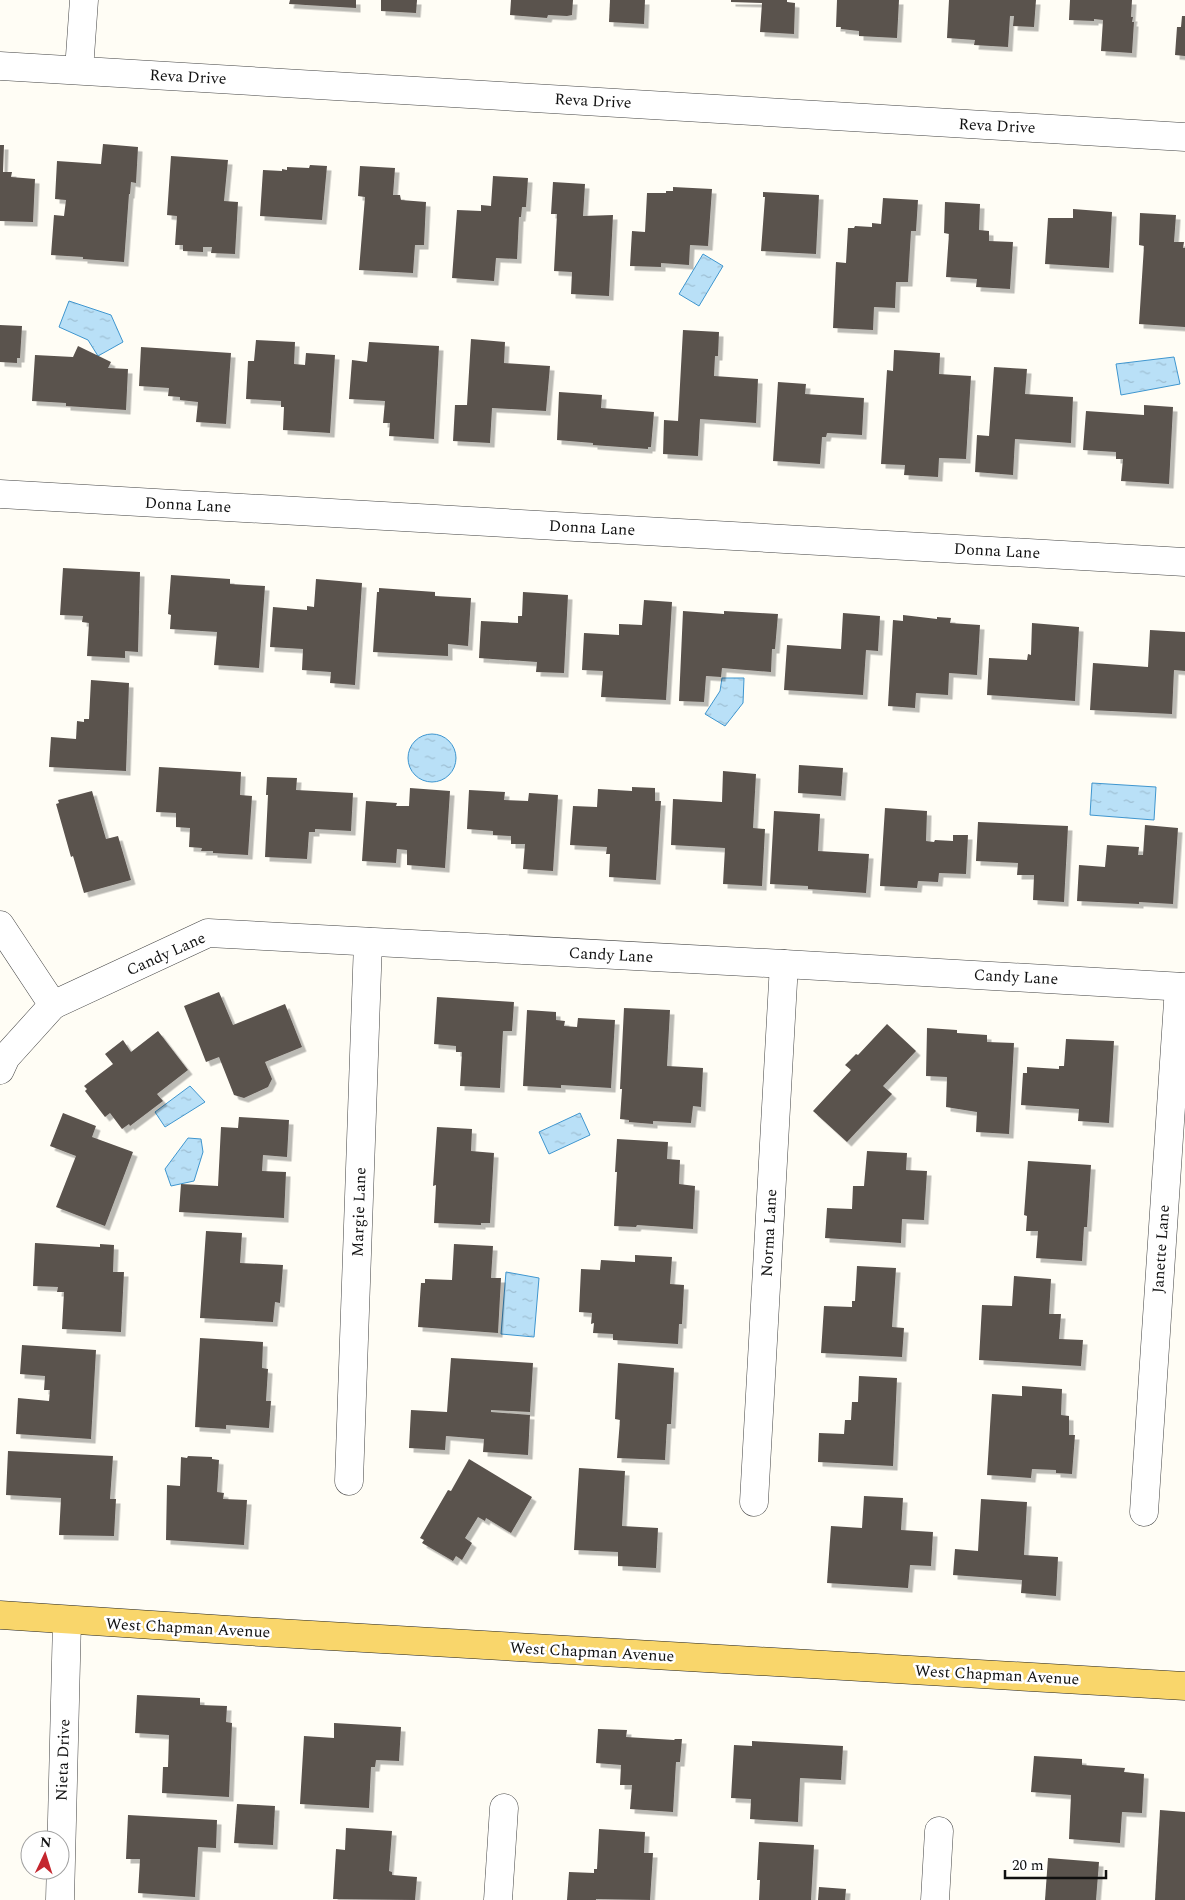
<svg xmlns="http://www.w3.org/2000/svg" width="1185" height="1900" viewBox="0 0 1185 1900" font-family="Spectral,serif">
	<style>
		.water { fill: url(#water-ripples); stroke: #3f96cf }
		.building { fill: #5a524d; filter: url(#shadow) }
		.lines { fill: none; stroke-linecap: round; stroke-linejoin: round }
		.minor-casing { stroke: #444; stroke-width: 29 }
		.primary-casing { stroke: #222; stroke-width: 29 }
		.minor { stroke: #fff; stroke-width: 28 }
		.primary { stroke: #f9d66b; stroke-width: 28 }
		.labels { text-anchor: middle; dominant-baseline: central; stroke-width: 5; stroke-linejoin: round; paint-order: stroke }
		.street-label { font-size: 16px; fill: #111; stroke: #fff }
	</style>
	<defs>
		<pattern id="water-ripples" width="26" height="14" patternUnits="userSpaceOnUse" patternTransform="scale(1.25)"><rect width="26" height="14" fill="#b9e0f7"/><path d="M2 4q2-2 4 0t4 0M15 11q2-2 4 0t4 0" fill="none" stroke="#9ebfd3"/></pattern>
		<filter id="shadow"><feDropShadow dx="4.5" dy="4.5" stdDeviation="0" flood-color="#0004"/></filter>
	</defs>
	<rect width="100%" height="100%" fill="#fffdf5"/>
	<g class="water">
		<path d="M703,254L723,266L699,306L679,294Z"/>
		<path d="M69,301L111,315L123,342L98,356L88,340L59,327Z"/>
		<path d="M1174,357L1180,384L1121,395L1116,364Z"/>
		<path d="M722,678H744L743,703L725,726L705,714L720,691Z"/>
		<circle cx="432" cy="758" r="24"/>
		<path d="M1092,783L1156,787L1154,820L1090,815Z"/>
		<path d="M190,1086L205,1102L165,1127L155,1112Z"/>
		<path d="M580,1113L590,1135L549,1154L539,1132Z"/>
		<path d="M188,1138L201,1139L203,1152L194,1181L171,1186L165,1169Z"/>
		<path d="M506,1272L539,1278L534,1337L501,1334Z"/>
	</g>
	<g class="building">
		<path d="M290,0H356V8L289,4Z"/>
		<path d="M381,0H417L416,13L381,11Z"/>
		<path d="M511,0H573L572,15L567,16L548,15L547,18L510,15Z"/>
		<path d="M610,0H645L644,24L609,22Z"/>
		<path d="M731,0H787V2L795,3L794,34L760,32L762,3L731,2Z"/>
		<path d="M837,0H899L897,38L859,36V31L841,29V27H836Z"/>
		<path d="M949,0H1036L1034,27L1013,26L1014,16H1010L1008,47L974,45L975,40L947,38Z"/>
		<path d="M1070,0H1132L1131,17H1133L1132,22H1134L1132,53L1101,51L1103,20L1094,19V21L1069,20Z"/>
		<path d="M1182,16H1185V56L1175,55L1177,27H1181Z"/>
		<path d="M103,144L138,147L136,183L131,182L130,194H129L124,262L83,259V257L51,255L54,215L64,216L66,200L55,199L57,161L101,164Z"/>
		<path d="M0,145H4L3,172H12L11,177L35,179L33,222L0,221Z"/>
		<path d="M171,156L228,160L224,201L238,202L235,254L211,253L212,247H203V252L183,251V245H175L177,216L167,215Z"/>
		<path d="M310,165L327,166L322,220L260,216L263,170L282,171V169L287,170V167L309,168Z"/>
		<path d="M360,166L395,168L393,195H400L401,200L426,202L424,245H415L413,273L359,270L365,197L358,196Z"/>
		<path d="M493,176L528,178L526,207H522L521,217H519L517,259L496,258L494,281L452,278L457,210L481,211V205L491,206Z"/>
		<path d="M553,182L585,184L583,216L613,215L609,296L571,294L572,272L554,271L557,214H551Z"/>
		<path d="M673,187L712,189L708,246L690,245L689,265L661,263V267L630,266L632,231L645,232L647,193H666V191H673Z"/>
		<path d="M763,192L819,195L816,254L761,251L765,197H763Z"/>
		<path d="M883,198L918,200L916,231H911L908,282H896L895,308L874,307L873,330L833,328L836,262L846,263L848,228H854L855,226L872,227V223L881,224Z"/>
		<path d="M945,202L980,204L979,230L989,231V241L1013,242L1010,289L976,287L977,279L946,277L949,234L944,233Z"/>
		<path d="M1073,209L1112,212L1109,268L1045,264L1048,218H1073Z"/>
		<path d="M1140,213L1176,215L1174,242H1184L1183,248H1185V327L1139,324L1144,246L1139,245Z"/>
		<path d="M0,325L22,326L20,358H17V363L0,362Z"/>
		<path d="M683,330L719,332L718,356H715L714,376L758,379L756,423L700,419L698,456L663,454L664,420L678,421Z"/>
		<path d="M471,339L505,342L504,363L550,366L546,411L492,408L490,443L453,441L455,405H467Z"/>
		<path d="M256,340L295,342L294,364L305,365L306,353L335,355L330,433L283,430L284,407H281V401L246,399L248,361H254Z"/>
		<path d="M369,342L439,346L434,439L389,436L390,423H383L385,401L349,399L352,360L367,362Z"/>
		<path d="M78,346L111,362L108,368L128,369L126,410L66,406V403L32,401L35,355L73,357Z"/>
		<path d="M141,347L231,353L226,424L196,422L198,402L180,400V397L168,396L169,388L139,386Z"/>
		<path d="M894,350L940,353L939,374L971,376L966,459L939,458L938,477L904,475L905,465L881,464L887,370L893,371Z"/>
		<path d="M994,367L1027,369L1025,394L1073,397L1071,443L1015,439L1013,475L975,472L977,435L989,436Z"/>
		<path d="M778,382L806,384L805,394L864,398L862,435L827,433L826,437H822L820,464L773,461Z"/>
		<path d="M559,392L602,395L601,408L654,412L651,447H648V449L593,445V443L557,440Z"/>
		<path d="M1144,405L1173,407L1169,484L1121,481L1123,459H1116V452L1083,450L1086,411L1144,415Z"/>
		<path d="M63,568L140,572L138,652L125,651V658L87,656L89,623L82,622L83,616L60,615Z"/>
		<path d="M171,575L230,579V584L265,586L259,668L214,665L217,632L170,629L171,615L168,614Z"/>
		<path d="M316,579L362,583L355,685L330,683L331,672L302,670L303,649L270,647L273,607L307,610V606L314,607Z"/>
		<path d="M379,588L435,592V596L471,598L468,646L448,644V656L373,652L377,592H379Z"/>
		<path d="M523,592L568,595L564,673L536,672L537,662L479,658L481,621L518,623V616H522Z"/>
		<path d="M644,600L672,602L666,700L601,697L603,671L582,670L584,633L619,635V624L642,625Z"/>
		<path d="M683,611L724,614V611L778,614L775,649H772L771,672L722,668L721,677L706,676L704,702L679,701Z"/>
		<path d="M843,613L880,616L878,651L866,650L863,695L784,690L787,645L841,649Z"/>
		<path d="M903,615L937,619V617L951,618L950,623L980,625L977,675L949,673L948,695L916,693L915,708L888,706L893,620L903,621Z"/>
		<path d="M1032,623L1079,627L1075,701L987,695L989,658L1027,660L1028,654L1031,655Z"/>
		<path d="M1150,630L1185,632V671L1174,670L1172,714L1090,710L1093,663L1148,667Z"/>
		<path d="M91,680L129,683L126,771L49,767L51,737L76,739L77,721L84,722V719H89Z"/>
		<path d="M799,765L843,768L841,796L798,793Z"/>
		<path d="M159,767L241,772L240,795L252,796L248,855L213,853V851H201L202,848L189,847L190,828L176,827V813L156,812Z"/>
		<path d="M723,771L756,774L753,828L765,829L762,886L723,884L725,848L671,845L673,799L722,802Z"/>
		<path d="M267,777L297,778L296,790L353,793L351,831L315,829V832H309L307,859L265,857L268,795H266Z"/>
		<path d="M632,787L655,788V801H661L656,880L609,877L610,854H606L607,847L570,845L573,806L597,807L598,789L632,791Z"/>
		<path d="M410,788L450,791L445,868L407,865V850L397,849L396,863L362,861L366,801L397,803L396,806H409Z"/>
		<path d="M469,790L505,792L504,800L528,801L529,793L558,795L553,871L523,869L525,844H511V836L493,835V831L467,829Z"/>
		<path d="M92,791L106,839L118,836L131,880L84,893L73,856L71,857L56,804L59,803L58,800Z"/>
		<path d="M885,808L927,811L926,841L934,842L935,840L953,841V835H968L966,874L939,873L938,882L918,881L917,888L880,886Z"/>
		<path d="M774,811L820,814L818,851L869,854L866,893L808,889V886L770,884Z"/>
		<path d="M978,822L1068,826L1064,902L1033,900L1034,875H1017L1018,863L976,861Z"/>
		<path d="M1145,825L1178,828L1173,904L1139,902V904L1077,901L1079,865L1105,867L1107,845L1139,847L1138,855H1143Z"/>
		<path d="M219,992L233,1025L285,1004L302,1047L265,1062L272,1079L268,1087L244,1098L234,1095L219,1057L206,1062L184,1006Z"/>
		<path d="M437,997L514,1002L512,1031H503L500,1088L460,1086L462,1052H456V1046L434,1044Z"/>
		<path d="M624,1008L670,1010L667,1066L703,1068L701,1107L693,1106L691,1123L653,1121V1124L629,1122V1120L620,1119L622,1089H620Z"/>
		<path d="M527,1010L556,1012V1020L565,1021L564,1026L577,1027L578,1018L615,1020L611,1088L561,1085V1088L523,1086Z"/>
		<path d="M887,1024L916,1051L883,1086L892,1094L847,1142L813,1111L851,1070L845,1065L856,1054L858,1055Z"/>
		<path d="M927,1028L957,1030V1033L987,1035V1042L1014,1043L1009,1134L976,1132L977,1112L946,1107L947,1077L926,1076Z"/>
		<path d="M158,1031L188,1070L157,1094L163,1101L130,1126L129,1124L122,1129L110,1113L105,1117L85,1091L87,1089L84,1086L113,1064L105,1054L123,1040L131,1052Z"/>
		<path d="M1066,1039L1114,1041L1109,1123L1078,1121L1079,1109L1021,1105L1023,1073H1027V1067L1059,1069V1066H1064Z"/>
		<path d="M63,1113L96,1126L92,1137L133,1152L105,1226L56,1207L76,1156L50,1146Z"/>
		<path d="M239,1117L289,1120L287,1157L263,1155L262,1171L286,1172L284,1218L179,1212L181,1184L218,1186L221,1127L238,1128Z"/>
		<path d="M437,1127L472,1129L471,1151L494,1153L490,1223H481V1225L434,1223L436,1185L433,1186Z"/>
		<path d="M617,1139L668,1142L667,1159L680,1160L679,1184L695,1186L693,1229L637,1225L636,1227L614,1226L617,1172H615Z"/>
		<path d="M867,1151L907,1153L906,1170L927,1171L924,1220L902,1219L901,1243L825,1238L827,1208L852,1209L853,1186H864Z"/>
		<path d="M1028,1161L1091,1165L1087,1227H1084L1082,1261L1036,1258L1038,1231H1026L1027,1216L1024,1215Z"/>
		<path d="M206,1231L242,1233L240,1263L283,1265L280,1303L275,1302L273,1322L200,1318Z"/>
		<path d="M35,1243L100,1247V1244L114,1245L113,1272H124L121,1332L62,1329L64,1292H57L58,1287L33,1286Z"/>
		<path d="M454,1244L493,1246L491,1278H501L498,1333L418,1327L421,1283H425V1279L452,1280Z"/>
		<path d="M635,1255L672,1257L670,1284L684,1285L682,1324H679L678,1344L613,1340V1334L593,1333L594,1323L591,1324L592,1313L579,1312L581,1269L600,1270L601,1260L635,1262Z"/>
		<path d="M857,1266L896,1268L892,1327L904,1328L902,1357L821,1353L824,1306L852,1307V1301H855Z"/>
		<path d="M1014,1276L1051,1279L1049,1314H1061L1059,1339L1083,1340L1081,1366L979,1360L982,1305L1012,1306Z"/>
		<path d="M200,1338L263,1342L262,1368L268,1369L266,1401H271L269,1428L226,1425V1429L195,1427Z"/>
		<path d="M22,1345L96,1350L91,1439L16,1434L18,1398L49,1401L50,1390H44L45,1376L20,1374Z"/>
		<path d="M451,1358L533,1363L530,1412L491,1410V1412L530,1415L528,1455L483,1452L484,1439L446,1436L445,1450L409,1448L411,1410L447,1412Z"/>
		<path d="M618,1363L674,1368L671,1424H667L665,1460L617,1458L620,1420L615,1419Z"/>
		<path d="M859,1376L897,1378L893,1466L818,1462L819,1433L844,1434L845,1420H851L852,1402H858Z"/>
		<path d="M1022,1386L1062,1389L1061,1415L1069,1416V1435H1075L1072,1474L1056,1473V1470L1032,1469L1031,1478L987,1475L992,1394L1022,1396Z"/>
		<path d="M8,1451L113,1456L110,1499H116L114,1536L59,1535L61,1498L6,1495Z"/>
		<path d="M188,1456L212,1457V1459L219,1460L217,1492L224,1493L223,1499L247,1500L244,1545L166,1540L167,1485L180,1486L181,1457L187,1458Z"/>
		<path d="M469,1459L532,1497L511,1533L486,1518L485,1521L478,1517L465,1538L472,1543L462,1560L456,1556L453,1561L422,1543L424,1540L420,1538L448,1490L451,1491Z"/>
		<path d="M579,1468L625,1471L622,1526L658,1528L656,1568L618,1566V1552L574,1550Z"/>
		<path d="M864,1496L903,1498L901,1530L933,1532L931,1566L910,1565L908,1588L827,1583L831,1526L862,1528Z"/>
		<path d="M981,1499L1027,1502L1024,1555L1058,1557L1056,1596L1021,1593L1022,1580L953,1575L955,1549L978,1551Z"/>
		<path d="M137,1695L200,1698V1705L227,1706L226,1722L232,1723L229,1797L162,1793L163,1767H168L169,1735L135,1733Z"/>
		<path d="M334,1723L401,1727L399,1761L376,1760L375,1767H371L369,1808L300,1804L304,1736L334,1738Z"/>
		<path d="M598,1729L627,1730L626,1737L674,1740L675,1739H682L680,1762H676L673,1812L630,1809L632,1785H620L621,1765L596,1763Z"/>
		<path d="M752,1741L843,1746L841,1780L800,1778L798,1822L750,1819L751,1799L731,1798L734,1745L752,1746Z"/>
		<path d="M1034,1756L1082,1759V1765L1125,1768L1124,1772L1144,1774L1142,1813L1122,1812L1120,1843L1069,1839L1071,1795L1031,1792Z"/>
		<path d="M237,1804L275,1806L273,1845L234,1843Z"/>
		<path d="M1160,1810L1185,1812V1900H1155Z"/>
		<path d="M128,1815L217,1820L216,1848L198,1847L195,1897L138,1893L140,1859H126Z"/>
		<path d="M346,1828L392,1831L389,1871L392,1872V1875L417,1877L415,1900L333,1899L336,1849L345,1850Z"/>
		<path d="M599,1829L645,1832L644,1853H653L650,1900L596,1899V1900H567L569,1872L594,1873V1869H597Z"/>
		<path d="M759,1842L814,1845L811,1900H759L760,1880H757Z"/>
		<path d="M1048,1858L1099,1862L1096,1900H1045Z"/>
		<path d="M819,1887L846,1889L845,1900H818Z"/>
	</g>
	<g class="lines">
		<g class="minor-casing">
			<g id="minor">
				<path d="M0,66L1185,137"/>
				<path d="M79,70L84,0"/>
				<path d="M0,494L1185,562"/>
				<path d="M0,925L53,1005L6,1057L0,1070"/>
				<path d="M53,1005L208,933L784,964L1185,987"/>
				<path d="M349,1481L368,942"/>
				<path d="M754,1502L784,964"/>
				<path d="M1144,1512L1179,987"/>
				<path d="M60,1900L67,1621"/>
				<path d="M498,1900L504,1808"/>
				<path d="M935,1900L939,1831"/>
			</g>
		</g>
		<g class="primary-casing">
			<path id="primary" d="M0,1615L260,1632L1185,1686"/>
		</g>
		<use href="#minor" class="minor"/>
		<use href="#primary" class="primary"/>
	</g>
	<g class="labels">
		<g class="street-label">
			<text transform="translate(188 77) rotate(3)">Reva Drive</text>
			<text transform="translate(593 101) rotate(3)">Reva Drive</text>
			<text transform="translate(997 126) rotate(3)">Reva Drive</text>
			<text transform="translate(188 505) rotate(3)">Donna Lane</text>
			<text transform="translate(592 528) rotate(3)">Donna Lane</text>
			<text transform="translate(997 551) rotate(3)">Donna Lane</text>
			<text transform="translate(166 954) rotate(-24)">Candy Lane</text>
			<text transform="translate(611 955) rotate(3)">Candy Lane</text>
			<text transform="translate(1016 977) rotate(3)">Candy Lane</text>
			<text transform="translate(359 1212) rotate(-88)">Margie Lane</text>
			<text transform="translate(769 1233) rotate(-87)">Norma Lane</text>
			<text transform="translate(1161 1249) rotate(-86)">Janette Lane</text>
			<text transform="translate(188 1628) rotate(3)">West Chapman Avenue</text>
			<text transform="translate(592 1652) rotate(3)">West Chapman Avenue</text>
			<text transform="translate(997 1675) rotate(3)">West Chapman Avenue</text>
			<text transform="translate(63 1760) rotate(-88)">Nieta Drive</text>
		</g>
	</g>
	<g transform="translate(45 1855) rotate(4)"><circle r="24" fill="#ffffff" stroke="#a0a0a0"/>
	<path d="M0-4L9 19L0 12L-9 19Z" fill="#c4262e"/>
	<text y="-8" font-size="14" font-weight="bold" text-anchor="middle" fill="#111111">N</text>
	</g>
	<path d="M1005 1870v8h101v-8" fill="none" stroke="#111111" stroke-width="2.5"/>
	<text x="1012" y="1870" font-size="15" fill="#111111" stroke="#ffffff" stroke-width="4" paint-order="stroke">20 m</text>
</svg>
